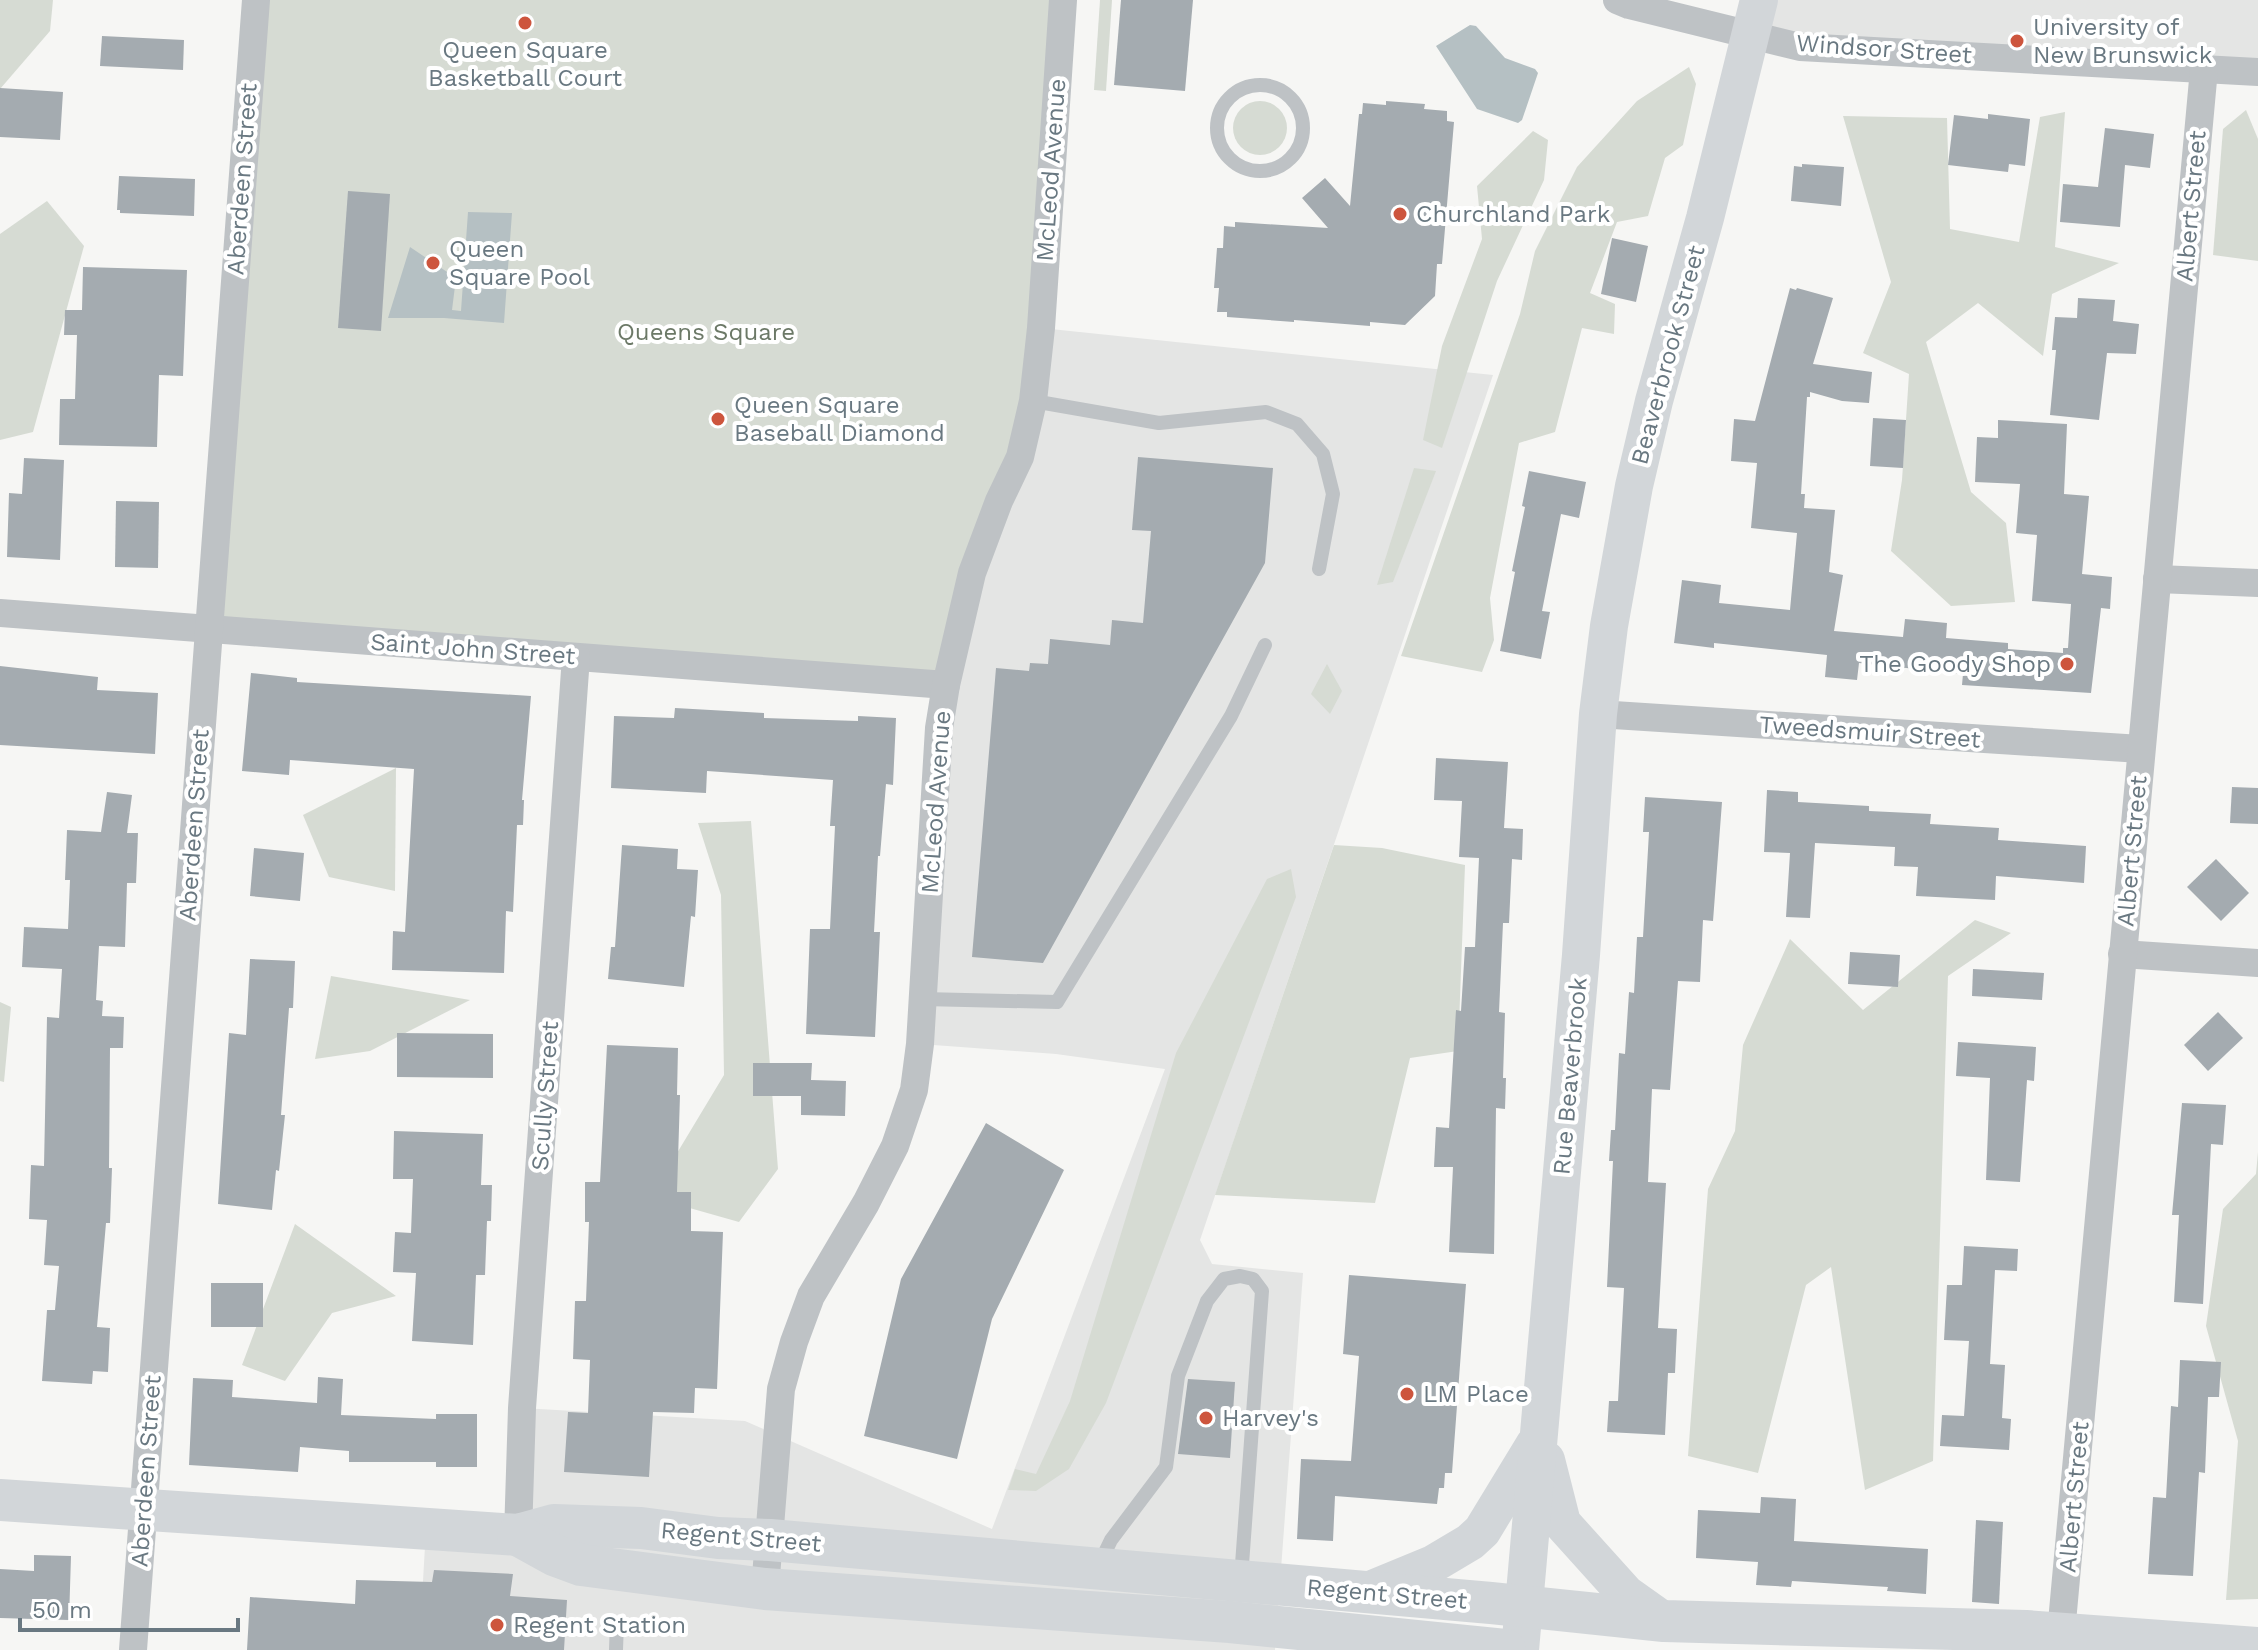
<svg xmlns="http://www.w3.org/2000/svg" width="2258" height="1650" viewBox="0 0 2258 1650" font-family="'Work Sans',sans-serif">
	<style>
		.built { fill: #e4e5e4 }
		.green { fill: #d6dbd3 }
		.water { fill: #b5c0c3 }
		.building { fill: #a4abb0 }
		.lines { fill: none; stroke-linecap: round; stroke-linejoin: round }
		.lane { stroke: #bec2c5; stroke-width: 14 }
		.street { stroke: #bec2c5; stroke-width: 28 }
		.secondary { stroke: #d2d6d9; stroke-width: 38 }
		.primary { stroke: #d2d6d9; stroke-width: 42 }
		.poi-dot { fill: #cd553d; stroke: #fff; stroke-width: 3 }
		.labels { text-anchor: middle; dominant-baseline: central; stroke-width: 8; stroke-linejoin: round; paint-order: stroke }
		.poi-label { font-size: 24px; fill: #697881; stroke: #fff; text-anchor: start }
		.street-label { font-size: 24px; fill: #697881; stroke: #fff }
		.park-label { font-size: 24px; fill: #6c7967; stroke: #fff }
	</style>
	<rect width="100%" height="100%" fill="#f6f6f4"/>
	<g class="built">
		<path d="M1759,0H2258V72L1751,35Z"/>
		<path d="M1041,328L1493,375L1200,1240L1212,1264L1303,1273L1275,1650H419L426,1529L518,1535L522,1408L745,1421L992,1529L1165,1069L1056,1054L920,1044L939,728Z"/>
	</g>
	<g class="green">
		<path d="M0,0H53L50,31L0,89Z"/>
		<path d="M256,0H1063L1041,328L946,685L209,629Z"/>
		<path d="M1100,0H1112L1106,91L1094,90Z"/>
		<path d="M1689,67L1696,84L1683,145L1665,158L1648,216L1617,222L1590,293L1615,304L1614,334L1582,328L1555,432L1519,443L1490,598L1494,640L1482,672L1401,656L1520,314L1535,251L1577,167L1637,101Z"/>
		<circle cx="1260" cy="128" r="27"/>
		<path d="M2246,110L2258,139V261L2213,255L2223,129Z"/>
		<path d="M2065,112L2055,247L2119,263L2052,294L2043,356L1978,303L1926,342L1971,492L2006,523L2015,602L1951,606L1891,551L1902,480L1909,374L1863,353L1891,282L1843,116L1947,118L1950,229L2019,242L2040,117Z"/>
		<path d="M1533,131L1548,140L1544,180L1497,281L1442,448L1423,440L1442,346L1482,239L1477,186Z"/>
		<path d="M47,201L84,246L33,432L0,440V234Z"/>
		<path d="M1414,468L1436,471L1393,582L1377,585Z"/>
		<path d="M1327,664L1342,691L1330,714L1311,694Z"/>
		<path d="M396,768L395,891L329,877L303,815Z"/>
		<path d="M751,821L778,1169L739,1222L679,1205L665,1173L724,1075L721,895L698,823Z"/>
		<path d="M1334,845L1382,848L1465,865L1458,1051L1410,1058L1375,1203L1215,1195Z"/>
		<path d="M1291,869L1296,897L1106,1403L1069,1469L1036,1491L1008,1490L1015,1469L1036,1474L1070,1401L1176,1053L1267,879Z"/>
		<path d="M1975,920L2011,933L1948,976L1933,1461L1865,1490L1831,1267L1806,1285L1758,1473L1688,1456L1708,1189L1735,1131L1743,1045L1790,939L1863,1010Z"/>
		<path d="M331,976L470,1000L370,1051L315,1059Z"/>
		<path d="M0,1002L11,1007L4,1082L0,1081Z"/>
		<path d="M2258,1152V1599L2226,1600L2238,1441L2206,1326L2223,1209L2256,1174Z"/>
		<path d="M295,1224L396,1296L332,1313L285,1381L242,1365Z"/>
	</g>
	<g class="water">
		<path d="M1470,25L1476,26L1505,58L1535,69L1538,73L1522,120L1518,123L1477,109L1436,46Z"/>
		<path d="M468,212L512,213L504,323L444,318H388L410,247L456,278L452,310L461,311Z"/>
	</g>
	<g class="building">
		<path d="M1121,0H1193L1185,91L1114,85Z"/>
		<path d="M102,36L184,40L183,70L100,66Z"/>
		<path d="M0,88L63,92L60,140L0,137Z"/>
		<path d="M1386,101L1425,104L1424,109L1447,111V121L1454,122L1442,264H1437L1435,296L1405,325L1370,322V326L1294,320V322L1227,317V312H1217L1219,288H1214L1217,248H1223L1224,226L1235,227V222L1328,228L1302,198L1325,178L1350,206L1359,114H1362L1363,103L1386,105Z"/>
		<path d="M1988,114L2030,119L2025,166L2009,164L2008,172L1948,165L1954,115L1988,119Z"/>
		<path d="M2105,128L2154,134L2150,168L2125,165L2120,227L2060,222L2063,184L2098,187Z"/>
		<path d="M1802,164L1844,167L1841,206L1791,201L1794,166L1802,167Z"/>
		<path d="M119,176L195,179L194,216L120,213V210H117Z"/>
		<path d="M348,191L390,194L381,331L338,328Z"/>
		<path d="M1612,238L1648,246L1636,302L1601,294Z"/>
		<path d="M83,267L187,270L183,376L159,375L157,447L59,445L60,399H75L77,335H64L65,310H82Z"/>
		<path d="M1790,288L1796,290L1797,288L1833,298L1813,364L1872,372L1869,403L1842,401L1810,392V397H1807L1801,494H1805L1804,508L1835,510L1829,572L1843,575L1834,631L1903,637L1905,619L1947,623L1946,638L2008,643V649L2063,653V648H2068L2071,604L2032,601L2037,535L2016,533L2020,484L1975,482L1977,437L1998,438V420L2067,424L2064,494L2089,496L2082,574L2112,577L2110,609L2101,608L2091,693L1962,685L1963,674L1859,663L1857,680L1825,677L1827,655L1714,643V648L1674,643L1682,580L1721,585L1719,603L1790,610L1797,533L1751,528L1757,463L1731,461L1734,419L1755,421Z"/>
		<path d="M2078,298L2115,300L2113,321L2139,324L2136,354L2107,353L2099,420L2050,415L2056,350H2052L2055,317L2077,318Z"/>
		<path d="M1873,418L1906,420L1903,468L1870,466Z"/>
		<path d="M1138,457L1273,468L1265,563L1043,963L972,957L996,668L1029,671L1030,663L1048,664L1050,639L1110,645L1112,620L1143,623L1151,531L1132,530Z"/>
		<path d="M24,458L64,460L60,560L7,557L9,493L22,494Z"/>
		<path d="M1529,471L1586,482L1579,518L1561,514L1542,611L1550,612L1541,659L1500,651L1515,572L1512,571L1525,507L1522,506Z"/>
		<path d="M116,501L159,502L158,568L115,567Z"/>
		<path d="M0,666L98,677L97,690L158,693L155,754L0,745Z"/>
		<path d="M251,673L297,678V682L531,696L522,800H524L523,825H517L513,912L506,911L504,973L392,970L393,931L405,932L414,769L290,760L289,775L242,771Z"/>
		<path d="M675,708L764,713V718L858,721V716L896,718L893,785L886,784L880,856H878L874,932H880L875,1037L806,1034L810,929H830L835,826H830L833,780L707,771L706,793L611,788L614,716L674,718Z"/>
		<path d="M1436,758L1508,762L1504,828L1523,829L1522,860L1512,859L1509,923H1503L1499,1012L1505,1013L1503,1078H1506L1505,1109L1496,1108L1494,1254L1449,1252L1453,1167H1434L1436,1127L1449,1128L1456,1010L1461,1011L1465,947H1475L1479,858L1459,857L1462,801L1434,800Z"/>
		<path d="M2232,787L2258,788V824L2230,823Z"/>
		<path d="M1767,790L1798,792V802L1869,806V811L1931,814L1930,824L1999,828L1998,840L2086,846L2084,883L1996,876L1995,900L1916,896L1918,867L1894,866L1895,847L1815,843L1810,918L1786,917L1790,853L1764,852Z"/>
		<path d="M107,792L132,795L127,833H138L136,883H127L125,947L99,946L96,1000L103,1001L102,1016L124,1017L123,1048H110L109,1168H112L110,1223H106L97,1327L110,1328L108,1372L93,1371L92,1384L42,1381L47,1310H55L59,1266L44,1265L47,1220L29,1219L31,1165L44,1166L47,1017L59,1018L62,969L22,967L24,927L68,929L70,880H65L67,830L101,832Z"/>
		<path d="M1645,797L1722,802L1713,921L1703,920L1700,982L1678,981L1670,1090L1652,1089L1648,1182L1666,1183L1658,1328L1677,1329L1675,1373H1668L1665,1435L1607,1432L1609,1401H1618L1624,1288L1607,1287L1613,1161H1609L1611,1130H1615L1619,1053L1625,1054L1629,992L1634,993L1637,937H1643L1649,832H1643Z"/>
		<path d="M622,845L678,849L677,869L698,870L695,917L691,916L684,987L608,979L611,947H615Z"/>
		<path d="M254,848L304,853L300,901L250,896Z"/>
		<path d="M2216,859L2249,893L2221,921L2187,887Z"/>
		<path d="M1850,952L1900,955L1898,987L1848,984Z"/>
		<path d="M250,959L295,961L293,1008H289L281,1115H285L279,1171L276,1170L272,1210L218,1204L229,1033L246,1035Z"/>
		<path d="M1973,969L2044,973L2042,1000L1972,996Z"/>
		<path d="M2218,1012L2243,1038L2208,1071L2184,1045Z"/>
		<path d="M397,1033L493,1034V1078L397,1077Z"/>
		<path d="M1958,1042L2036,1047L2034,1081L2027,1080L2020,1182L1986,1180L1990,1078L1956,1076Z"/>
		<path d="M607,1045L678,1048L677,1095H680L677,1192H691V1231L723,1232L717,1389L695,1388L694,1413L653,1412L649,1477L564,1472L568,1412L588,1413L590,1360L573,1359L575,1301H586L589,1222H585V1182H600Z"/>
		<path d="M753,1063H812L811,1080L846,1081L845,1116L801,1115V1096H753Z"/>
		<path d="M2182,1103L2226,1105L2223,1145L2211,1144L2203,1304L2174,1302L2179,1215H2172Z"/>
		<path d="M986,1123L1064,1170L992,1319L957,1459L864,1436L901,1279Z"/>
		<path d="M394,1131L483,1134L481,1185H492L491,1221H487L485,1275H476L473,1345L412,1341L416,1273L393,1272L395,1232L411,1233L413,1179H393Z"/>
		<path d="M1964,1246L2018,1249L2017,1271L1995,1270L1990,1364L2005,1365L2002,1418L2011,1419L2009,1450L1940,1446L1942,1415L1964,1416L1969,1341L1944,1340L1947,1285H1962Z"/>
		<path d="M1349,1275L1466,1284L1452,1473H1445L1444,1488H1439L1437,1504L1335,1496L1333,1541L1297,1539L1301,1459L1351,1461L1359,1356L1343,1354Z"/>
		<rect x="211" y="1283" width="52" height="44"/>
		<path d="M2180,1360L2221,1362L2219,1397H2208L2205,1473L2199,1472L2193,1576L2148,1574L2153,1497L2166,1498L2171,1406L2178,1407Z"/>
		<path d="M318,1377L343,1379L341,1415L436,1419V1414H477V1467H436V1462H349V1451L300,1447L298,1472L189,1465L193,1378L233,1380L232,1397L317,1403Z"/>
		<path d="M1188,1379L1235,1382L1230,1458L1178,1454Z"/>
		<path d="M1761,1497L1796,1499L1794,1541L1928,1549L1926,1594L1887,1591L1888,1587L1792,1581L1791,1587L1756,1585L1758,1562L1696,1558L1698,1510L1760,1513Z"/>
		<path d="M1976,1520L2003,1522L1999,1604L1972,1602Z"/>
		<path d="M34,1555L71,1556L69,1620L0,1618V1569L34,1571Z"/>
		<path d="M434,1570L513,1574L510,1596L567,1600L564,1650H247L250,1597L355,1604L356,1580L432,1582Z"/>
	</g>
	<g class="lines">
		<g class="lane">
			<circle cx="1260" cy="128" r="43"/>
			<path d="M1033,401L1159,423L1266,412L1297,424L1323,454L1333,494L1319,569"/>
			<path d="M923,999L1057,1002L1231,716L1265,645"/>
			<path d="M1099,1565L1111,1540L1166,1467L1178,1376L1207,1301L1224,1279L1240,1276L1253,1279L1262,1291L1241,1578"/>
			<path d="M616,1650L617,1622"/>
		</g>
		<g class="street">
			<path d="M1617,0L1629,5L1800,47L2258,72"/>
			<path d="M2157,579L2258,583"/>
			<path d="M0,613L946,685"/>
			<path d="M1598,714L2141,749"/>
			<path d="M2122,954L2258,963"/>
			<path d="M518,1535L522,1408L576,657"/>
			<path d="M765,1589L781,1389L794,1342L811,1296L866,1203L895,1146L914,1090L920,1044L939,728L946,685L972,573L999,501L1020,457L1033,401L1041,328L1063,0"/>
			<path d="M2061,1633L2204,69"/>
			<path d="M133,1650L256,0"/>
		</g>
		<g class="secondary">
			<path d="M1546,1460L1562,1523L1626,1594L1664,1621"/>
			<path d="M1365,1592L1433,1564L1470,1542L1482,1531L1535,1444"/>
			<path d="M1520,1650L1581,955L1598,714L1609,626L1634,486L1654,401L1705,218L1759,0"/>
		</g>
		<g class="primary">
			<path d="M0,1500L518,1535L554,1525L641,1528L718,1538L770,1540L1491,1603L1664,1621L2026,1631L2258,1648"/>
			<path d="M518,1535L554,1555L581,1565L765,1589L1230,1622L1505,1650"/>
		</g>
	</g>
	<g class="poi-dot">
		<circle cx="525" cy="23" r="8"/>
		<circle cx="2017" cy="41" r="8"/>
		<circle cx="1400" cy="214" r="8"/>
		<circle cx="433" cy="263" r="8"/>
		<circle cx="718" cy="419" r="8"/>
		<circle cx="2067" cy="664" r="8"/>
		<circle cx="1407" cy="1394" r="8"/>
		<circle cx="1206" cy="1418" r="8"/>
		<circle cx="497" cy="1625" r="8"/>
	</g>
	<g class="labels">
		<g class="poi-label">
			<text x="2033" y="27">University of<tspan x="2033" dy="28">New Brunswick</tspan></text>
			<text x="525" y="50" text-anchor="middle">Queen Square<tspan x="525" dy="28">Basketball Court</tspan></text>
			<text x="1416" y="214">Churchland Park</text>
			<text x="449" y="249">Queen<tspan x="449" dy="28">Square Pool</tspan></text>
			<text x="734" y="405">Queen Square<tspan x="734" dy="28">Baseball Diamond</tspan></text>
			<text x="2051" y="664" text-anchor="end">The Goody Shop</text>
			<text x="1423" y="1394">LM Place</text>
			<text x="1222" y="1418">Harvey's</text>
			<text x="513" y="1625">Regent Station</text>
		</g>
		<g class="street-label">
			<text transform="translate(1884 49) rotate(4)">Windsor Street</text>
			<text transform="translate(1051 170) rotate(-86)">McLeod Avenue</text>
			<text transform="translate(242 179) rotate(-86)">Aberdeen Street</text>
			<text transform="translate(2191 206) rotate(-85)">Albert Street</text>
			<text transform="translate(1668 355) rotate(-75)">Beaverbrook Street</text>
			<text transform="translate(473 649) rotate(4)">Saint John Street</text>
			<text transform="translate(1870 732) rotate(4)">Tweedsmuir Street</text>
			<text transform="translate(936 802) rotate(-86)">McLeod Avenue</text>
			<text transform="translate(194 825) rotate(-86)">Aberdeen Street</text>
			<text transform="translate(2132 851) rotate(-85)">Albert Street</text>
			<text transform="translate(1570 1076) rotate(-85)">Rue Beaverbrook</text>
			<text transform="translate(545 1096) rotate(-86)">Scully Street</text>
			<text transform="translate(146 1471) rotate(-86)">Aberdeen Street</text>
			<text transform="translate(2074 1497) rotate(-85)">Albert Street</text>
			<text transform="translate(741 1537) rotate(5)">Regent Street</text>
			<text transform="translate(1387 1594) rotate(5)">Regent Street</text>
		</g>
		<g class="park-label">
			<text x="706" y="332">Queens Square</text>
		</g>
	</g>
	<path d="M20 1618v12h218v-12" fill="none" stroke="#697881" stroke-width="4"/>
	<text x="32" y="1618" font-size="24" fill="#697881" stroke="#ffffff" stroke-width="6" paint-order="stroke">50 m</text>
</svg>
